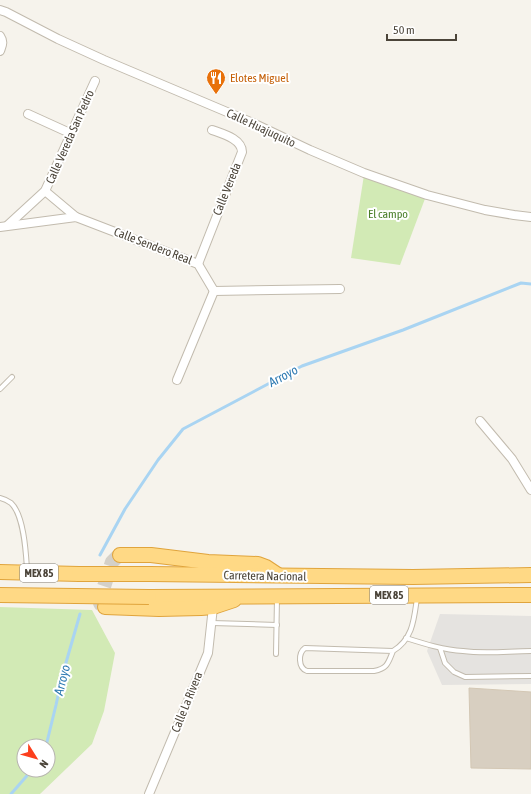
<svg xmlns="http://www.w3.org/2000/svg" width="531" height="794" viewBox="0 0 531 794" font-family="'Asap Condensed',sans-serif">
	<style>
		.green { fill: #d2eab5; fill-rule: evenodd }
		.parking { fill: #e5e3e0 }
		.lines { fill: none; stroke-linecap: round; stroke-linejoin: round }
		.stream { stroke: #a9d4f2; stroke-width: 3 }
		.building { fill: #d8cfc1; stroke: #d3c7b4 }
		.trunk-tunnel { stroke: #d4d0c8; stroke-width: 14; stroke-dasharray: 14 7; stroke-linecap: butt }
		.service-casing { stroke: #c2bbae; stroke-width: 6 }
		.minor-casing { stroke: #c2bbae; stroke-width: 10 }
		.trunk-casing { stroke: #e0a43c; stroke-width: 16 }
		.service { stroke: #fff; stroke-width: 4 }
		.minor { stroke: #fff; stroke-width: 8 }
		.trunk { stroke: #ffd985; stroke-width: 14 }
		.trunk-bridge-casing { stroke: #e0a43c; stroke-width: 16; stroke-linecap: butt }
		.trunk-bridge { stroke: #ffd985; stroke-width: 14 }
		.labels { text-anchor: middle; dominant-baseline: central; stroke-width: 4; stroke-linejoin: round; paint-order: stroke }
		.shield { fill: #fff; stroke: #817c74; stroke-width: 1 }
		.shield-label { font-size: 11px; font-weight: bold; fill: #4b4439 }
		.food-label { font-size: 12px; fill: #c56008; stroke: #fff; text-anchor: start }
		.street-label { font-size: 12px; fill: #4b4439; stroke: #fff }
		.park-label { font-size: 12px; fill: #4a7f2a; stroke: #fff }
		.water-label { font-size: 13px; font-style: italic; fill: #2e7ab2; stroke: #fff }
	</style>
	<rect width="100%" height="100%" fill="#f6f3ec"/>
	<g class="green">
		<path d="M364,175L426,196L400,265L351,258Z"/>
		<path d="M0,607L92,610L115,653L104,711L92,744L40,794H0ZM24,746H48V770H24Z"/>
	</g>
	<path class="parking" d="M440,614L531,616V684L442,685L427,651Z"/>
	<g class="lines">
		<g class="stream">
			<path d="M100,555L125,509L158,460L183,429L302,366L403,330L521,283L531,284"/>
			<path d="M46,746L56,705L63,673L80,614"/>
			<path d="M11,794L32,770"/>
		</g>
	</g>
	<path class="building" d="M469,688L531,692V769L471,768Z"/>
	<g class="lines">
		<path class="trunk-tunnel" d="M102,606L100,603V599L112,562L117,557L120,555"/>
		<g class="service-casing">
			<g id="service">
				<path d="M0,389L12,377"/>
				<path d="M0,498C4,499 8,501 11,503C24,515 26,553 27,569"/>
				<path d="M212,623L277,625"/>
				<path d="M406,638C425,644 444,650 463,651C486,654 509,651 531,651"/>
				<path d="M440,648L445,663L454,672L465,677L531,676"/>
				<path d="M393,651C388,663 388,668 374,671H307C298,668 298,653 305,648L393,651C413,639 414,619 417,598"/>
				<path d="M276,654L277,598"/>
			</g>
		</g>
		<g class="minor-casing">
			<g id="minor">
				<path d="M0,10L6,12L58,39L104,60L253,123L310,150L364,173L427,195L485,210L514,215L531,217"/>
				<path d="M0,36C4,42 2,45 0,51"/>
				<path d="M28,114L72,134"/>
				<path d="M45,191L76,217"/>
				<path d="M8,225L45,191L95,81"/>
				<path d="M0,227L76,217L198,264L214,291L340,289"/>
				<path d="M198,264L242,152C242,139 223,134 212,130"/>
				<path d="M177,380L214,291"/>
				<path d="M480,421L512,459L531,490"/>
				<path d="M149,794L208,653L213,607"/>
			</g>
		</g>
		<g class="trunk-casing">
			<g id="trunk">
				<path d="M120,555H151L208,562L258,564L266,567L278,575"/>
				<path d="M0,572L79,574"/>
				<path d="M150,574L413,577L531,575"/>
				<path d="M0,595L76,596"/>
				<path d="M149,597L531,595"/>
				<path d="M105,607L159,609L201,608L213,607L234,600"/>
			</g>
		</g>
		<use href="#service" class="service"/>
		<use href="#minor" class="minor"/>
		<use href="#trunk" class="trunk"/>
		<g class="trunk-bridge-casing">
			<g id="trunk-bridge">
				<path d="M79,574H150"/>
				<path d="M76,596L149,597"/>
			</g>
		</g>
		<use href="#trunk-bridge" class="trunk-bridge"/>
	</g>
	<defs>
		<g id="restaurant-pin" transform="scale(1)"><path d="M0 17L-7.5 6A9.5 9.5 0 1 1 7.5 6Z" fill="#e8710a" stroke="#fff"/><path d="M-5-6h1v4h1v-4h1v4h1v-4h1v5L-1.5 .5V6h-2V.5L-5-1ZM5-6V6H3V1.5H1.5Q1.5-4 5-6Z" fill="#fff"/></g>
	</defs>
	<g fill-rule="evenodd">
		<use href="#restaurant-pin" x="216" y="78"/>
	</g>
	<g class="labels">
		<g class="shield">
			<rect x="20" y="564" width="38" height="18" rx="3"/>
			<rect x="370" y="586" width="38" height="18" rx="3"/>
		</g>
		<g class="shield-label">
			<text x="39" y="573">MEX 85</text>
			<text x="389" y="595">MEX 85</text>
		</g>
		<g class="food-label">
			<text x="230" y="78">Elotes Miguel</text>
		</g>
		<g class="street-label">
			<text transform="translate(261 128) rotate(25)">Calle Huajuquito</text>
			<text transform="translate(70 137) rotate(-66)">Calle Vereda San Pedro</text>
			<text transform="translate(227 189) rotate(-68)">Calle Vereda</text>
			<text transform="translate(153 246) rotate(21)">Calle Sendero Real</text>
			<text transform="translate(265 576) rotate(1)">Carretera Nacional</text>
			<text transform="translate(187 702) rotate(-68)">Calle La Rivera</text>
		</g>
		<g class="park-label">
			<text x="388" y="214">El campo</text>
		</g>
		<g class="water-label">
			<text transform="translate(283 376) rotate(-28)">Arroyo</text>
			<text transform="translate(62 680) rotate(-76)">Arroyo</text>
		</g>
	</g>
	<g transform="translate(36 758) rotate(127)"><circle r="19" fill="#ffffff" stroke="#b7b4b0"/>
	<path d="M0-3L7 15L0 10L-7 15Z" fill="#fc3f1d"/>
	<text y="-6" font-size="11" font-weight="bold" text-anchor="middle" fill="#4b4439">N</text>
	</g>
	<path d="M387 34v6h69v-6" fill="none" stroke="#4b4439" stroke-width="2"/>
	<text x="393" y="34" font-size="12" fill="#4b4439" stroke="#ffffff" stroke-width="3" paint-order="stroke">50 m</text>
</svg>
